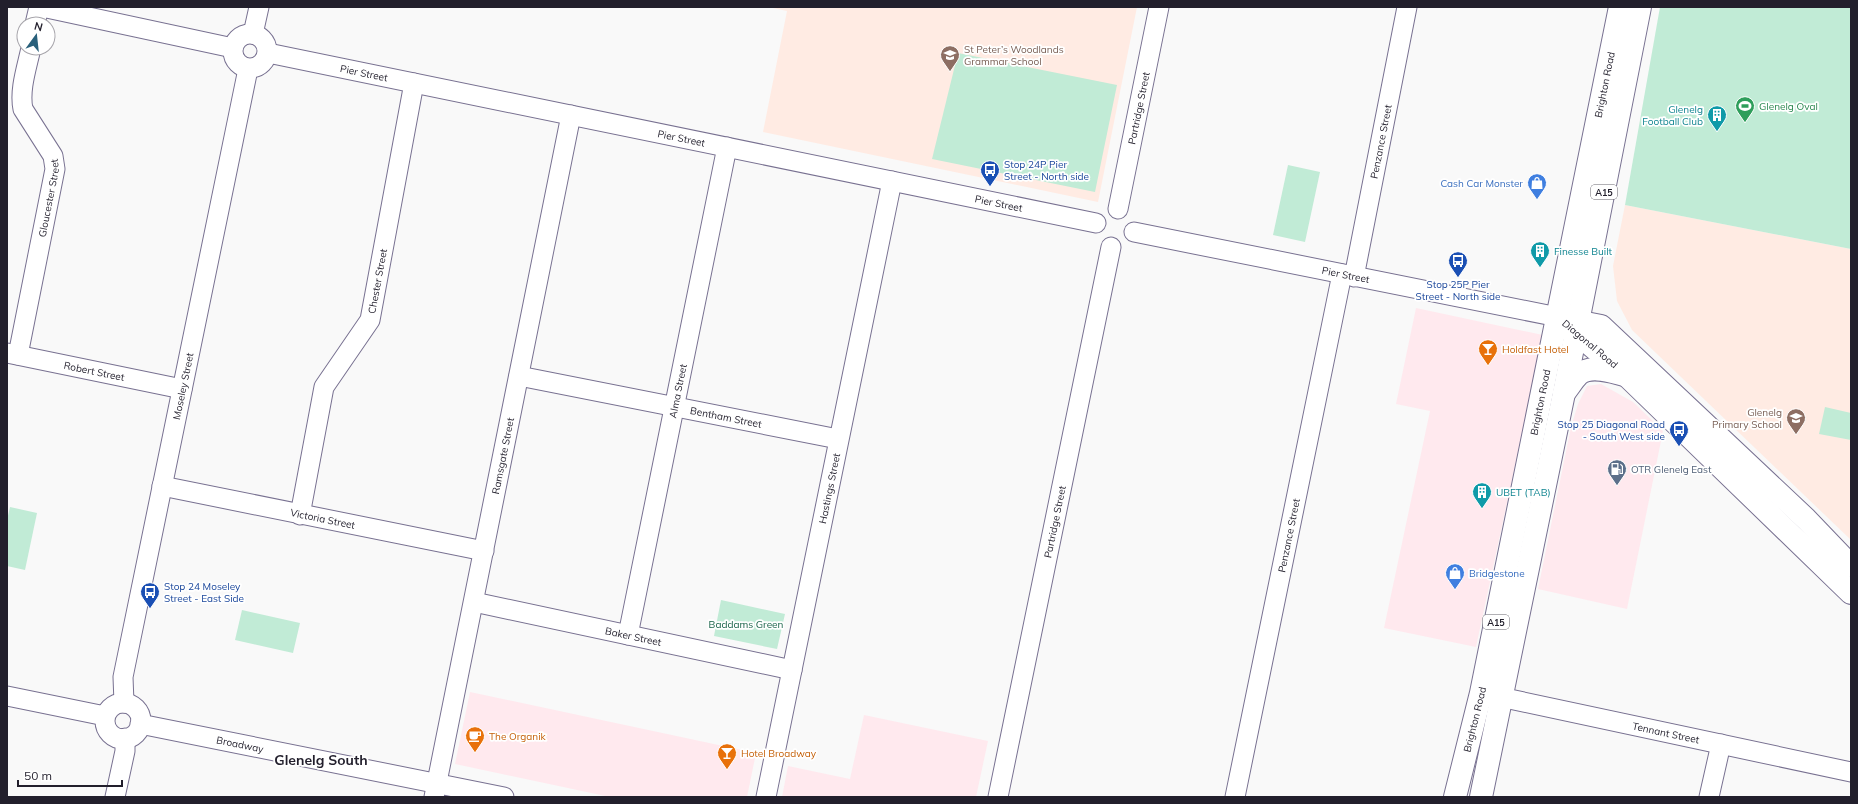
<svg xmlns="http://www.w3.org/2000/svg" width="1858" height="804" viewBox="0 0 1858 804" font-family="Mulish,sans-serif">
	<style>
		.commercial { fill: #ffe9ee }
		.education { fill: #ffebe3 }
		.green { fill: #c1ebd6 }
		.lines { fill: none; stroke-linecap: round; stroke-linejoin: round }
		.minor-casing { stroke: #787191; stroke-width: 21 }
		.major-casing { stroke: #787191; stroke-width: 24 }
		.minor { stroke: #fff; stroke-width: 19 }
		.major { stroke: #fff; stroke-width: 22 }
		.labels { text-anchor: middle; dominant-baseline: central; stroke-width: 3.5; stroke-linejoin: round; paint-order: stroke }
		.shield { fill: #fff; stroke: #64626b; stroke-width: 1 }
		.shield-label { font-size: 9px; font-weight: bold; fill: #221f2c }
		.education-label { font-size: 10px; fill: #785e54; stroke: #fff; text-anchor: start }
		.street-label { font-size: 10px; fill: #221f2c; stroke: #fff }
		.leisure-label { font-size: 10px; fill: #27864d; stroke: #fff; text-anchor: start }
		.culture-label { font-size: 10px; fill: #0d838f; stroke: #fff; text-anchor: start }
		.transit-label { font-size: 10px; fill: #164399; stroke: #fff; text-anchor: start }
		.shop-label { font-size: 10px; fill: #366cbe; stroke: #fff; text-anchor: end }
		.food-label { font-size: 10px; fill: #c56008; stroke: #fff; text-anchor: start }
		.service-label { font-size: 10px; fill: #4e5e75; stroke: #fff; text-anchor: start }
		.park-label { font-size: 10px; fill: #135f44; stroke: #fff }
		.district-label { font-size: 14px; font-weight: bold; fill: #221f2c; stroke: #fff }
	</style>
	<rect width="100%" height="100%" fill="#f9f9f9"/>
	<g class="commercial">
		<path d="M1416,308L1543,335L1476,647L1384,628L1430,411L1396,404Z"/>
		<path d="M1601,384L1633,402L1663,431L1627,609L1538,589L1571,427L1578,404L1587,386Z"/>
		<path d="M470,692L756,753L747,797H610L455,764Z"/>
		<path d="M864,715L988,741L976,797H782L788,766L850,779Z"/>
	</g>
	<g class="education">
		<path d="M768,7H1137L1098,202L763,132L787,11Z"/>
		<path d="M1625,205L1851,249V540L1632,330L1617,301L1613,266Z"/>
	</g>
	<g class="green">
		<path d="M1660,7H1851V249L1625,205Z"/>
		<path d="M958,53L1117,85L1095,192L932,159Z"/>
		<path d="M1288,165L1320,172L1305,242L1273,235Z"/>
		<path d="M1825,407L1851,413V440L1819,434Z"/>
		<path d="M10,507L37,513L25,570L7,566V520Z"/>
		<path d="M721,600L785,614L777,649L714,636Z"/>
		<path d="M242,610L300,623L293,653L235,640Z"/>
	</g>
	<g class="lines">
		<g class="minor-casing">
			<g id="minor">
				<path d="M42,7L233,48"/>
				<path d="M35,24L39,7"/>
				<circle cx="250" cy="51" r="17"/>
				<path d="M253,34L259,7"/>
				<path id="s1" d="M268,53L1096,223"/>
				<path id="s2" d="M1118,209L1159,7"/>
				<path id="s3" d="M1134,232L1558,317"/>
				<path id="s4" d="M1354,277L1407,7"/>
				<path id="s5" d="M7,353L182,389"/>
				<path id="s6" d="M18,355L55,169L53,156L23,109C19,90 27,67 31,48"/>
				<path id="s7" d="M519,376L838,439"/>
				<path id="s8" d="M162,486L484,551"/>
				<path id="s9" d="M300,515L324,387L370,320L414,83"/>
				<path id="s10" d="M474,602L792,670"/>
				<path id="s11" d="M628,635L727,147"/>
				<path id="s12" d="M1486,694L1851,772"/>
				<path d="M7,696L105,716"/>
				<path id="s13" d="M124,703L123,677L248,69"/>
				<circle cx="123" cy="721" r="18"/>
				<path id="s14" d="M140,724L504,797"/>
				<path d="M115,797L125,751V738"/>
				<path id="s15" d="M434,797L571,115"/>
				<path id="s16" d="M766,797L892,181"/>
				<path id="s17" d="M998,797L1111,247"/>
				<path id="s18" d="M1235,797L1342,274"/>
				<path d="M1709,797L1721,744"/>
			</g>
		</g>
		<g class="major-casing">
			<g id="major">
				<path d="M1565,319L1601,326L1806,519L1851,566"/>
				<path d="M1567,325L1626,375L1851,593"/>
				<path d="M1564,393C1569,387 1573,380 1578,375C1590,364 1612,372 1625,375"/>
				<path id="s19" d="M1455,797L1481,693L1620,7"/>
				<path d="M1481,797L1564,393L1640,7"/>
			</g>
		</g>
		<use href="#minor" class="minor"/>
		<use href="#major" class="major"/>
	</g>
	<defs>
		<g id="school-pin" transform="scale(1)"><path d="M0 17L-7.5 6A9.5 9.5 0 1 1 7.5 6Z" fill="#8d6e63" stroke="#fff"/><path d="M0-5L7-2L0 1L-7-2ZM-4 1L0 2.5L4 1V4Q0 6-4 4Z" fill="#fff"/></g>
		<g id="stadium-pin" transform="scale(1)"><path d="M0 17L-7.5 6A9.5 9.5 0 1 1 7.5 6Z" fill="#2e9e5b" stroke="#fff"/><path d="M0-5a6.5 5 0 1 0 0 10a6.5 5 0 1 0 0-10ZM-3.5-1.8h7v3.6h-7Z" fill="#fff"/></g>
		<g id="building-pin" transform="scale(1)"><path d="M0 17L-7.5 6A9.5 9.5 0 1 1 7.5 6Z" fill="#0f9aa8" stroke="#fff"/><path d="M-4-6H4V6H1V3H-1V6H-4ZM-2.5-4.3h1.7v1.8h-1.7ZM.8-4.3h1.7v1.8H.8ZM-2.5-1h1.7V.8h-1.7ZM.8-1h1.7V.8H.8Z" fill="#fff"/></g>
		<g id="bus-pin" transform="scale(1)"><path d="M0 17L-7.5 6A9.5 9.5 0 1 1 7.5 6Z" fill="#1a4fb4" stroke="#fff"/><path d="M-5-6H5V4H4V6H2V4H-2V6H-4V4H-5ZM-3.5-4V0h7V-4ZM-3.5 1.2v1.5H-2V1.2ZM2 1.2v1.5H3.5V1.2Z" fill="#fff"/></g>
		<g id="shop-pin" transform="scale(1)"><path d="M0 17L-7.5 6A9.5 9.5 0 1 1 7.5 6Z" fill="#3f7fe0" stroke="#fff"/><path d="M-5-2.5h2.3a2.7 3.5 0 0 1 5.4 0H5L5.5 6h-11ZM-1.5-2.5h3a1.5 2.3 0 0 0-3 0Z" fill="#fff"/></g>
		<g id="bar-pin" transform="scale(1)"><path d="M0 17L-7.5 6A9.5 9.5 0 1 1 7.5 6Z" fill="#e8710a" stroke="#fff"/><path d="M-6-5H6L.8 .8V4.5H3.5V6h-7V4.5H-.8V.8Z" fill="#fff"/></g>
		<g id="fuel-pin" transform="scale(1)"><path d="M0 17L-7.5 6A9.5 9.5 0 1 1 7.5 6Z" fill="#5c6f8a" stroke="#fff"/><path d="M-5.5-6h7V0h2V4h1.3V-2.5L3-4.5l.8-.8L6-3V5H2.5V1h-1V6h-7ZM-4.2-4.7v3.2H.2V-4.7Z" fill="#fff"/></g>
		<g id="cafe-pin" transform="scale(1)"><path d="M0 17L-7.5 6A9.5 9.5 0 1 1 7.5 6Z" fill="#e8710a" stroke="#fff"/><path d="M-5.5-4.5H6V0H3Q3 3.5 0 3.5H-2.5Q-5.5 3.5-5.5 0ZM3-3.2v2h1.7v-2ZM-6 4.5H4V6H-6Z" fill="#fff"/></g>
	</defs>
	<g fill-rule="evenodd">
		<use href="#school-pin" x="950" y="55"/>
		<use href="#stadium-pin" x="1745" y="106"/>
		<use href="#building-pin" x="1717" y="115"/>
		<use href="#bus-pin" x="990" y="170"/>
		<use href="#shop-pin" x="1537" y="183"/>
		<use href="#building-pin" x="1540" y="251"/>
		<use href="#bus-pin" x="1458" y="261"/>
		<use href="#bar-pin" x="1488" y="349"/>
		<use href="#school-pin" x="1796" y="418"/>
		<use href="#bus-pin" x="1679" y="430"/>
		<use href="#fuel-pin" x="1617" y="469"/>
		<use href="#building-pin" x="1482" y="492"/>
		<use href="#shop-pin" x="1455" y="573"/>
		<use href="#bus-pin" x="150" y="592"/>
		<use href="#cafe-pin" x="475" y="736"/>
		<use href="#bar-pin" x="727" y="753"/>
	</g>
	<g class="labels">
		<g class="shield">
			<rect x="1591" y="185" width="26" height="14" rx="3"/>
			<rect x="1483" y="615" width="26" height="14" rx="3"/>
		</g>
		<g class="shield-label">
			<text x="1604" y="192">A15</text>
			<text x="1496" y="622">A15</text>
		</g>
		<g class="education-label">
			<text x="964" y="49">St Peter’s Woodlands<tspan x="964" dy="12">Grammar School</tspan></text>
			<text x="1782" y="412" text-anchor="end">Glenelg<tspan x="1782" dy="12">Primary School</tspan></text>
		</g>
		<g class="street-label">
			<text stroke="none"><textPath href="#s1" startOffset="98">Pier Street</textPath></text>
			<text stroke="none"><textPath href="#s19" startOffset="728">Brighton Road</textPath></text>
			<text stroke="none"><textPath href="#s2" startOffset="103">Partridge Street</textPath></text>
			<text stroke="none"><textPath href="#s1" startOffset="422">Pier Street</textPath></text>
			<text stroke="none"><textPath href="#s4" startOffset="138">Penzance Street</textPath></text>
			<text stroke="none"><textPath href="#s6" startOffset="160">Gloucester Street</textPath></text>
			<text stroke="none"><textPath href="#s1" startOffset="746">Pier Street</textPath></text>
			<text stroke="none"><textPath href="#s3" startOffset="216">Pier Street</textPath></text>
			<text stroke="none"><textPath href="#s9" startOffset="251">Chester Street</textPath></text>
			<text transform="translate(1590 344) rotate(40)">Diagonal Road</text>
			<text stroke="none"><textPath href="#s5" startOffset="89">Robert Street</textPath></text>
			<text stroke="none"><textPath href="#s13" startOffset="323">Moseley Street</textPath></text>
			<text stroke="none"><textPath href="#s11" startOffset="249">Alma Street</textPath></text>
			<text stroke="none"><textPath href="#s19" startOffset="404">Brighton Road</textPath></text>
			<text stroke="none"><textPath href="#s7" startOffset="211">Bentham Street</textPath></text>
			<text stroke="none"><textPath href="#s15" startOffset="348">Ramsgate Street</textPath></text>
			<text stroke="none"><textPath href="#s16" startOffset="315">Hastings Street</textPath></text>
			<text stroke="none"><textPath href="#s8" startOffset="164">Victoria Street</textPath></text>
			<text stroke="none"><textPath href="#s17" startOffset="281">Partridge Street</textPath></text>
			<text stroke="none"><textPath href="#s18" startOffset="267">Penzance Street</textPath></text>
			<text stroke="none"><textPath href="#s10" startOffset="163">Baker Street</textPath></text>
			<text stroke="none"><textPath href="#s19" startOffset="80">Brighton Road</textPath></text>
			<text stroke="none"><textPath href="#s12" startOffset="184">Tennant Street</textPath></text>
			<text stroke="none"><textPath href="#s14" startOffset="102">Broadway</textPath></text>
		</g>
		<g class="leisure-label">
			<text x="1759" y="106">Glenelg Oval</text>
		</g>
		<g class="culture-label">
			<text x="1703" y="109" text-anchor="end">Glenelg<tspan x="1703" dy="12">Football Club</tspan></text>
			<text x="1554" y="251">Finesse Built</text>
			<text x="1496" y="492">UBET (TAB)</text>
		</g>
		<g class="transit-label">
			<text x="1004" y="164">Stop 24P Pier<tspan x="1004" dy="12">Street - North side</tspan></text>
			<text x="1458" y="284" text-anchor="middle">Stop 25P Pier<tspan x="1458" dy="12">Street - North side</tspan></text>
			<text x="1665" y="424" text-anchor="end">Stop 25 Diagonal Road<tspan x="1665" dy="12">- South West side</tspan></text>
			<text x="164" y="586">Stop 24 Moseley<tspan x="164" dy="12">Street - East Side</tspan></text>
		</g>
		<g class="shop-label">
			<text x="1523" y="183">Cash Car Monster</text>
			<text x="1469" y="573" text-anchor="start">Bridgestone</text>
		</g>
		<g class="food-label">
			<text x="1502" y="349">Holdfast Hotel</text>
			<text x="489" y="736">The Organik</text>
			<text x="741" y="753">Hotel Broadway</text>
		</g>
		<g class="service-label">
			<text x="1631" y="469">OTR Glenelg East</text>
		</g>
		<g class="park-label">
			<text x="746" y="624">Baddams Green</text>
		</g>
		<g class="district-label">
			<text x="321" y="760">Glenelg South</text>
		</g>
	</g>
	<rect width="1858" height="804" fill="none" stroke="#221f2c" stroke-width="16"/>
	<g transform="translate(36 36) rotate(15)"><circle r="19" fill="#ffffff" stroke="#a7a5ab"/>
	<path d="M0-3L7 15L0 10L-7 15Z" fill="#29607b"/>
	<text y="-6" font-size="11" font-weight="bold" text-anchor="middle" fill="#221f2c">N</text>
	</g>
	<path d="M18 780v6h104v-6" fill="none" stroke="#221f2c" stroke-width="2"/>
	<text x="24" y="780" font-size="12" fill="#221f2c" stroke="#ffffff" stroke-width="3" paint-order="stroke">50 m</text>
</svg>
